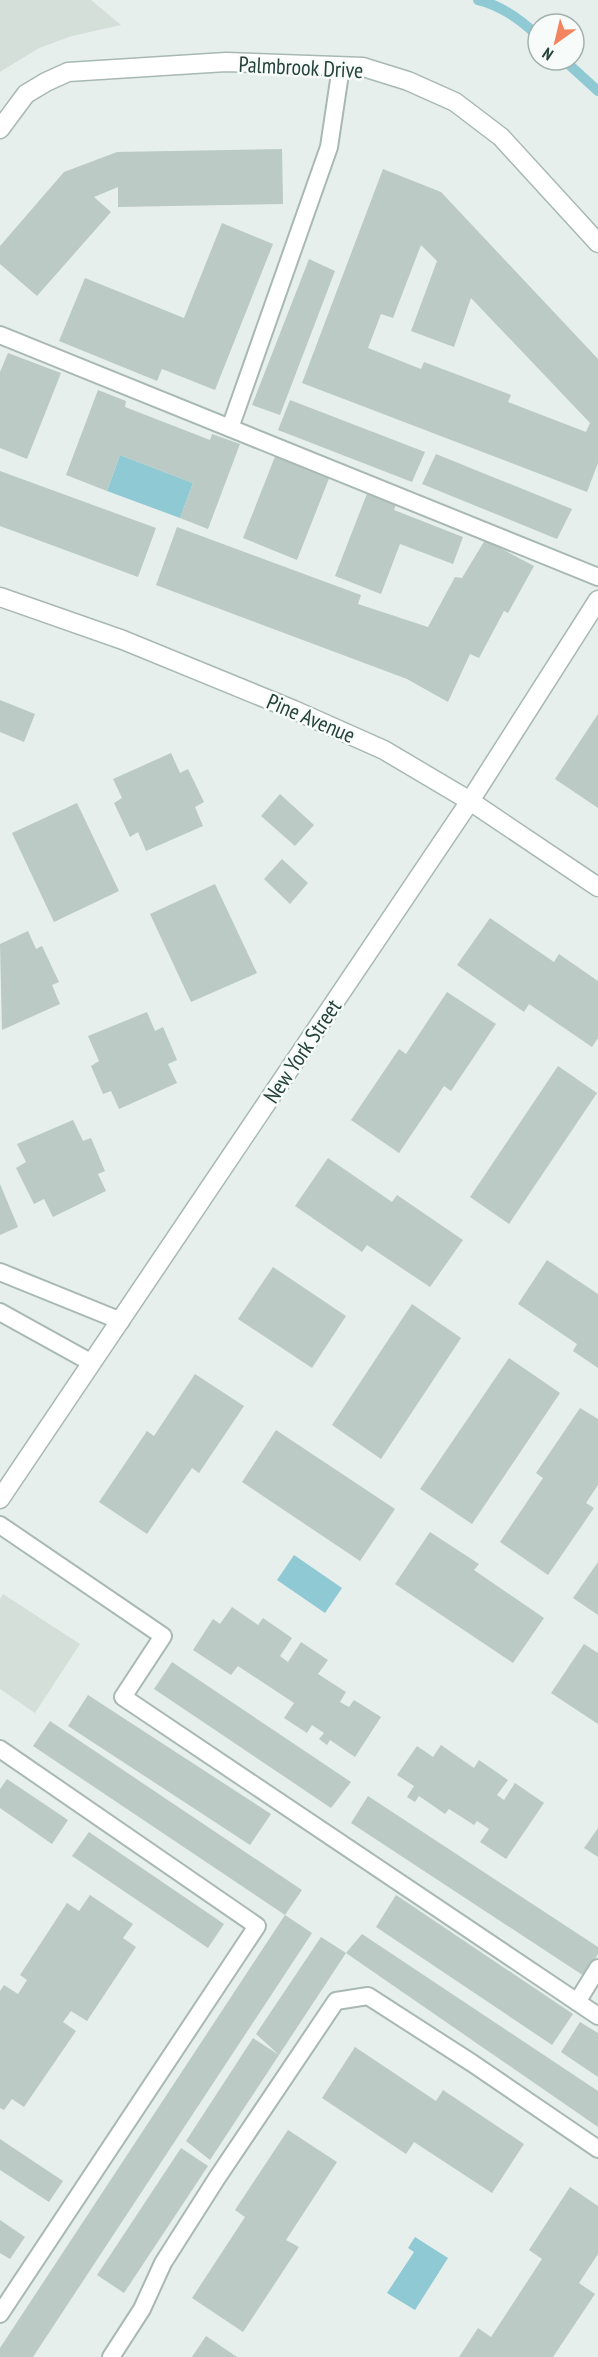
<svg xmlns="http://www.w3.org/2000/svg" width="598" height="2357" viewBox="0 0 598 2357" font-family="'PT Sans Narrow',sans-serif">
	<style>
		.built { fill: #d4dfda }
		.water { fill: #8ec9d4 }
		.lines { fill: none; stroke-linecap: round; stroke-linejoin: round }
		.stream { stroke: #8ec9d4; stroke-width: 10 }
		.building { fill: #bbcac4; fill-rule: evenodd }
		.service-casing { stroke: #a8b8b2; stroke-width: 20 }
		.minor-casing { stroke: #a8b8b2; stroke-width: 21 }
		.service { stroke: #fff; stroke-width: 16 }
		.minor { stroke: #fff; stroke-width: 18 }
		.labels { text-anchor: middle; dominant-baseline: central; stroke-width: 5; stroke-linejoin: round; paint-order: stroke }
		.street-label { font-size: 22px; fill: #24423a; stroke: #f7fbf9 }
	</style>
	<rect width="100%" height="100%" fill="#e6efeb"/>
	<g class="built">
		<path d="M0,0H91L121,25L72,36L39,48L0,72Z"/>
		<path d="M3,1594L80,1644L35,1713L0,1689V1599Z"/>
	</g>
	<g class="water">
		<path d="M120,455L193,483L180,518L107,491Z"/>
		<path d="M294,1555L342,1588L325,1613L277,1580Z"/>
		<path d="M415,2237L448,2258L415,2310L387,2293L414,2252L408,2248Z"/>
	</g>
	<g class="lines">
		<g class="stream">
			<path d="M478,0C501,5 521,20 538,36"/>
			<path d="M564,60L598,91"/>
		</g>
	</g>
	<g class="building">
		<path d="M282,149L283,204L118,207V187L94,197L111,212L37,296L0,264V246L64,172L117,152Z"/>
		<path d="M383,169L441,192L598,359V463L587,492L302,383ZM421,245L437,261L411,331L454,347L471,298L590,423L586,432L508,402L511,395L424,362L421,369L368,348L381,314L393,318Z"/>
		<path d="M222,223L273,244L215,390L162,369L157,381L59,341L85,278L184,318Z"/>
		<path d="M309,259L335,271L280,415L252,405Z"/>
		<path d="M8,353L61,373L27,459L0,448V372Z"/>
		<path d="M98,390L126,401L125,407L210,440L212,434L240,444L208,529L180,518L193,483L120,455L107,491L66,475Z"/>
		<path d="M290,400L425,452L412,482L278,430Z"/>
		<path d="M276,454L330,476L297,560L243,538Z"/>
		<path d="M436,454L572,509L557,539L422,484Z"/>
		<path d="M0,471L156,528L138,577L0,526Z"/>
		<path d="M368,491L396,504L394,510L463,537L453,564L400,544L381,594L335,576Z"/>
		<path d="M177,527L361,595L358,604L428,627L455,577L462,578L485,540L534,566L508,613L504,611L479,658L470,654L448,702L407,679L156,585Z"/>
		<path d="M0,700L35,714L24,742L0,732Z"/>
		<path d="M598,714V808L555,779Z"/>
		<path d="M171,753L180,773L188,769L204,802L195,807L203,826L146,851L138,832L130,837L114,803L122,798L113,779Z"/>
		<path d="M280,794L314,825L295,846L261,816Z"/>
		<path d="M77,803L119,891L54,922L12,833Z"/>
		<path d="M282,859L308,883L290,904L264,879Z"/>
		<path d="M215,884L257,973L191,1002L150,914Z"/>
		<path d="M490,918L554,962L559,954L598,981V1038L592,1047L529,1004L524,1012L457,965Z"/>
		<path d="M28,931L36,949L42,946L59,982L52,985L60,1004L2,1030L0,944Z"/>
		<path d="M447,992L496,1024L451,1091L444,1086L399,1153L351,1120L399,1049L406,1054Z"/>
		<path d="M147,1012L155,1031L163,1027L177,1060L168,1064L177,1083L119,1109L111,1091L103,1094L91,1066L99,1061L88,1036Z"/>
		<path d="M558,1066L597,1093L509,1224L470,1197Z"/>
		<path d="M73,1120L83,1141L91,1138L105,1171L98,1174L106,1191L53,1217L44,1199L34,1204L16,1168L26,1162L17,1144Z"/>
		<path d="M328,1158L392,1202L397,1195L463,1240L430,1287L367,1245L362,1252L295,1206Z"/>
		<path d="M0,1184L18,1227L0,1235Z"/>
		<path d="M547,1260L598,1294V1368L573,1351L577,1344L518,1304Z"/>
		<path d="M273,1267L346,1316L312,1368L238,1319Z"/>
		<path d="M412,1304L461,1338L381,1459L332,1425Z"/>
		<path d="M509,1358L560,1393L472,1524L420,1489Z"/>
		<path d="M195,1374L244,1406L199,1473L192,1468L147,1534L99,1502L147,1431L154,1436Z"/>
		<path d="M580,1408L598,1419V1485L586,1503L594,1508L548,1575L500,1542L543,1478L536,1473Z"/>
		<path d="M276,1430L395,1509L360,1561L242,1482Z"/>
		<path d="M430,1532L479,1564L474,1570L544,1618L513,1663L395,1584Z"/>
		<path d="M598,1562V1615L573,1598Z"/>
		<path d="M232,1607L258,1625L263,1618L292,1638L280,1656L288,1662L301,1642L328,1660L318,1674L346,1692L340,1702L349,1707L354,1700L381,1717L355,1757L330,1740L327,1745L319,1739L324,1733L312,1725L307,1733L284,1718L294,1703L238,1666L231,1675L193,1650L213,1619L220,1624Z"/>
		<path d="M584,1644L598,1653V1724L551,1693Z"/>
		<path d="M172,1662L351,1782L331,1808L154,1689Z"/>
		<path d="M88,1695L271,1814L250,1845L68,1726Z"/>
		<path d="M50,1721L302,1890L285,1915L312,1933L33,2357H0V2348L285,1915L33,1746Z"/>
		<path d="M441,1745L474,1768L479,1760L508,1780L497,1795L504,1800L515,1783L544,1803L506,1859L480,1842L489,1829L477,1821L474,1825L449,1809L445,1814L419,1796L415,1802L407,1797L414,1786L397,1775L417,1746L433,1757Z"/>
		<path d="M7,1779L68,1820L52,1844L0,1808V1789Z"/>
		<path d="M368,1796L598,1947V1954L584,1976L351,1823Z"/>
		<path d="M598,1828V1857L584,1848Z"/>
		<path d="M89,1832L224,1924L208,1948L72,1856Z"/>
		<path d="M90,1895L133,1924L123,1938L136,1947L87,2021L71,2011L63,2022L76,2031L24,2107L12,2099L4,2110L0,2108V1991L4,1985L18,1994L27,1980L20,1975L67,1903L79,1911Z"/>
		<path d="M396,1895L573,2014L552,2045L376,1927Z"/>
		<path d="M362,1934L598,2091V2127L346,1953Z"/>
		<path d="M321,1937L346,1953L279,2055L210,2160L186,2141L253,2038L279,2055L256,2034Z"/>
		<path d="M580,2022L598,2033V2077L561,2052Z"/>
		<path d="M355,2047L436,2101L443,2090L524,2144L492,2193L414,2142L406,2154L322,2098Z"/>
		<path d="M288,2130L337,2162L286,2240L299,2247L243,2332L192,2298L245,2217L235,2210Z"/>
		<path d="M0,2139L63,2181L49,2202L0,2170Z"/>
		<path d="M181,2148L208,2166L124,2293L97,2275Z"/>
		<path d="M570,2187L598,2206V2254L579,2283L595,2294L553,2357H459L478,2328L491,2337L542,2259L529,2250Z"/>
		<path d="M0,2220L25,2237L10,2259L0,2253Z"/>
		<path d="M206,2336L237,2357H192Z"/>
	</g>
	<g class="lines">
		<g class="service-casing">
			<g id="service">
				<path d="M0,335L598,577"/>
				<path d="M230,428L329,147L341,67"/>
				<path d="M0,1272L121,1321"/>
				<path d="M0,1312L92,1363"/>
				<path d="M0,1525L163,1636L123,1697L598,2016"/>
				<path d="M0,1749L257,1926L0,2314"/>
				<path d="M577,2002L598,1968"/>
				<path d="M111,2357L142,2309L163,2263L217,2178L336,2001L368,1996L472,2063L598,2149"/>
			</g>
		</g>
		<g class="minor-casing">
			<g id="minor">
				<path d="M0,129L26,94L46,82L68,72L226,62L363,67L408,81L455,102L501,137L598,243"/>
				<path d="M0,597L123,640L294,710L384,750L470,801L598,887"/>
				<path d="M0,1499L470,801L598,600"/>
			</g>
		</g>
		<use href="#service" class="service"/>
		<use href="#minor" class="minor"/>
	</g>
	<g class="labels">
		<g class="street-label">
			<text transform="translate(301 67) rotate(3)">Palmbrook Drive</text>
			<text transform="translate(311 718) rotate(23)">Pine Avenue</text>
			<text transform="translate(302 1051) rotate(-56)">New York Street</text>
		</g>
	</g>
	<g transform="translate(556 42) rotate(214)"><circle r="28" fill="#f7fbf9" stroke="#a3b1ad" stroke-width="1.5"/>
	<path d="M0-4.5L10 22L0 15L-10 22Z" fill="#f4845f"/>
	<text y="-9" font-size="16" font-weight="bold" text-anchor="middle" fill="#24423a">N</text>
	</g>
</svg>
